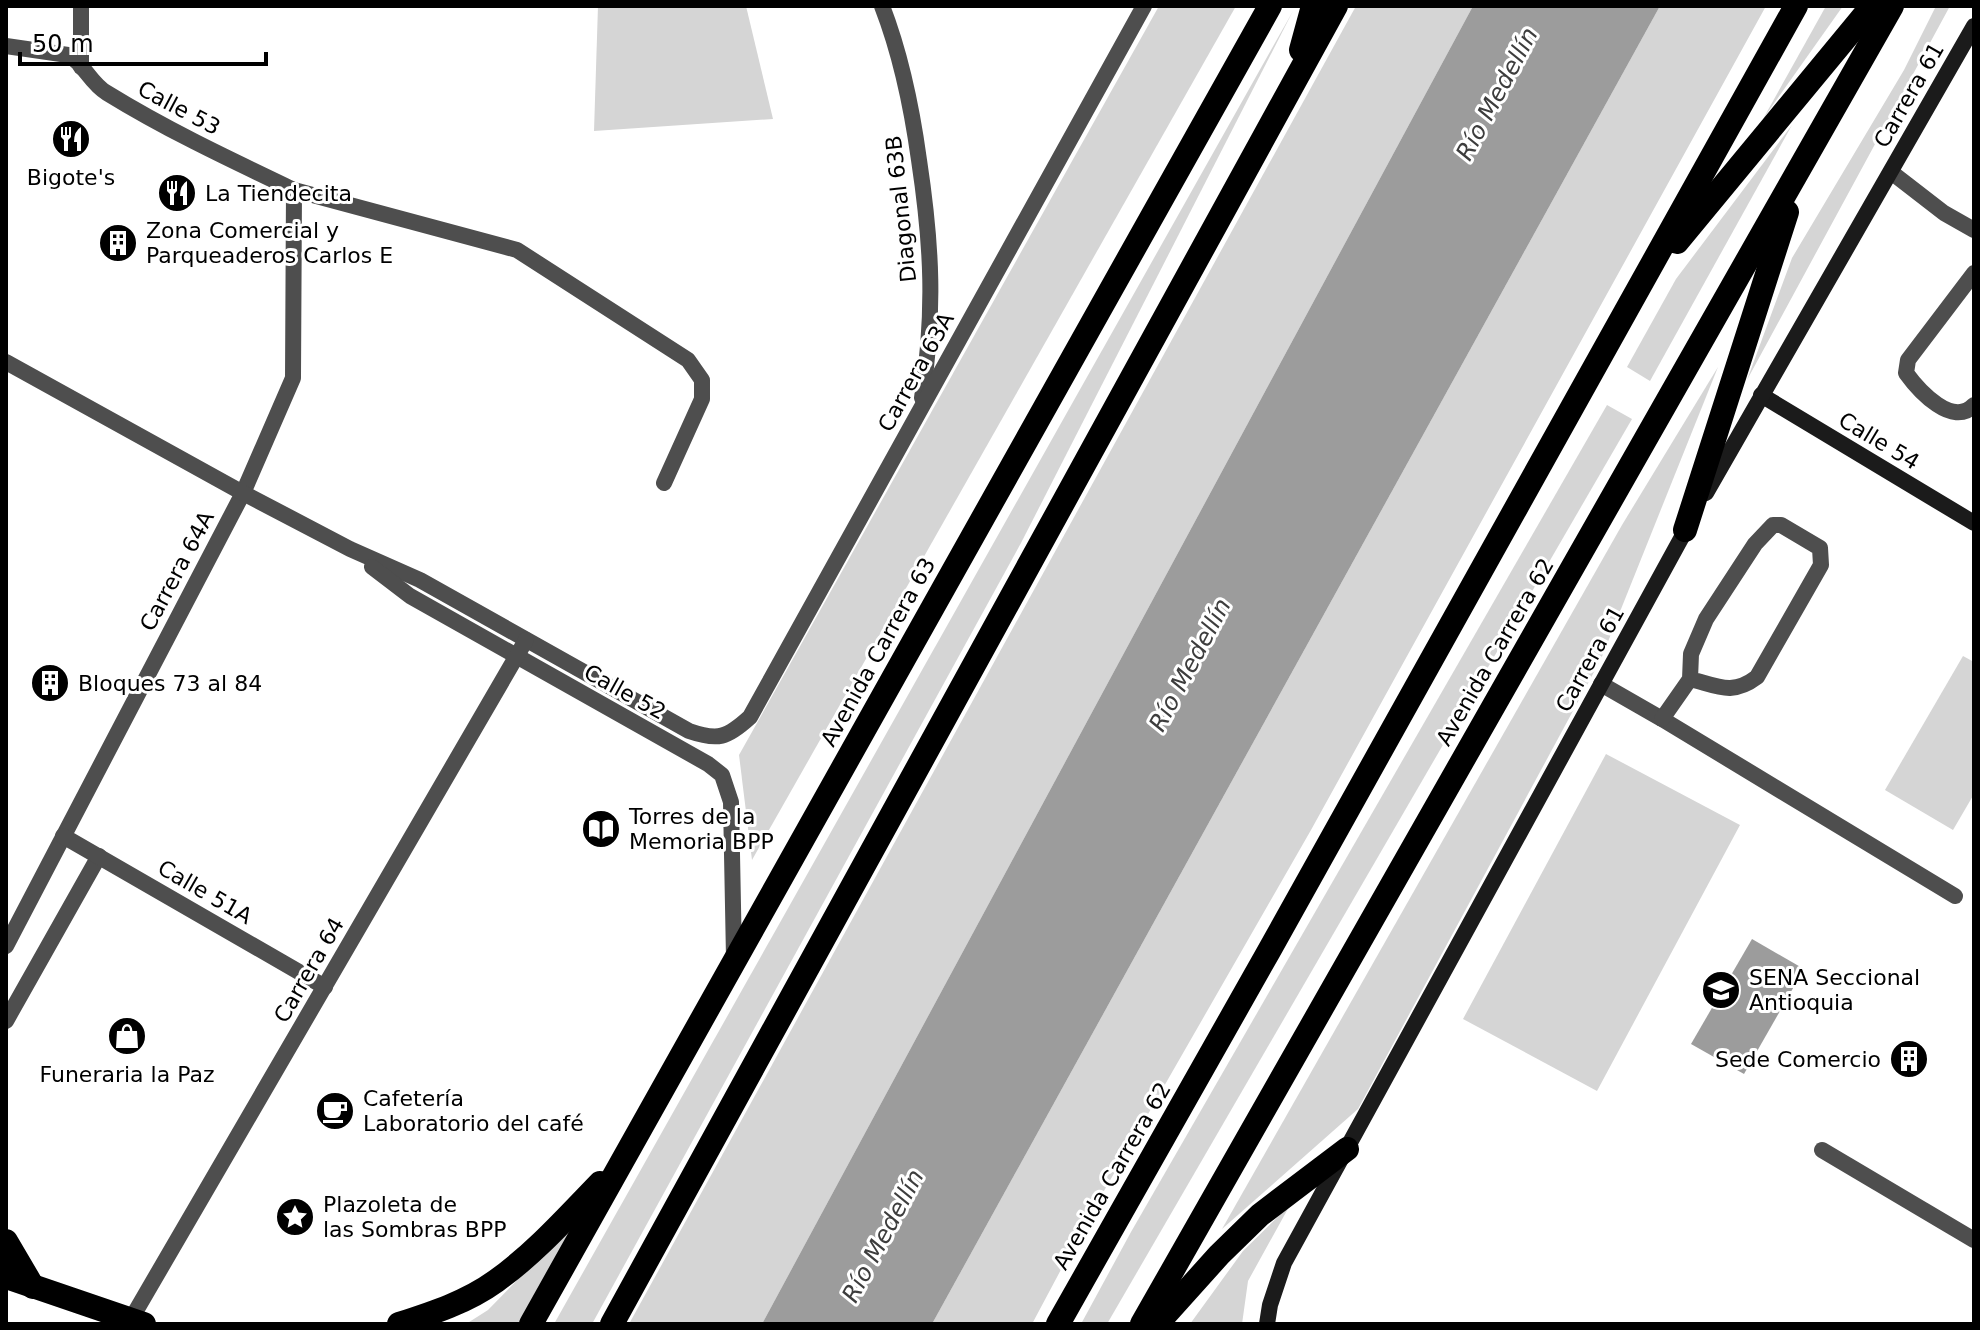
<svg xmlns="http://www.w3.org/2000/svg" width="1980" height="1330" viewBox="0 0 1980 1330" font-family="'DejaVu Sans',sans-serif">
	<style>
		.green { fill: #d5d5d5 }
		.water { fill: #9c9c9c }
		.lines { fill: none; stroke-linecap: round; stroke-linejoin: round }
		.lane { stroke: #4e4e4e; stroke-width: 16 }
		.street { stroke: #4e4e4e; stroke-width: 16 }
		.secondary { stroke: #1b1b1b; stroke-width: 16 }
		.highway { stroke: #000; stroke-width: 24 }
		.labels { text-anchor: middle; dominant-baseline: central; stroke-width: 6; stroke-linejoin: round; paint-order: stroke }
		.street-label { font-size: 22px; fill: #000; stroke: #fff }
		.poi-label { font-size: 22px; fill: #000; stroke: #fff; text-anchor: start }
		.water-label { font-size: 24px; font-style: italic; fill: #3d3d3d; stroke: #fff }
	</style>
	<rect width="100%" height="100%" fill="#fff"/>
	<g class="green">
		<path d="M598,6H746L773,119L594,131Z"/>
		<path d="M1159,6H1236L752,860L739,755Z"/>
		<path d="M1356,6H1473L762,1324H629Z"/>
		<path d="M1660,6H1766L1311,830L1089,1217L1032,1324H932Z"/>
		<path d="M1826,6H1843L1763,119Z"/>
		<path d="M1936,6H1950L1747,380L1792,258L1904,70Z"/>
		<path d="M1293,11L1021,543L592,1324H554Z"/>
		<path d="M1792,125L1650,381L1627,367L1676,279Z"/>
		<path d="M1718,367L1601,659L1358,1109L1222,1229L1622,525Z"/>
		<path d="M1607,405L1632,419L1107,1324H1081L1131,1232Z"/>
		<path d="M1963,656L1974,662V794L1953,830L1885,790Z"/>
		<path d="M1606,754L1740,825L1597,1091L1463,1019Z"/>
		<path d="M1290,1205L1248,1281L1242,1324H1190L1243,1251Z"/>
		<path d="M577,1219L519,1324H466L488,1310Z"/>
	</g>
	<g class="water">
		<path d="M1473,6H1660L932,1324H762Z"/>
		<path d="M1752,939L1804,969L1744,1074L1691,1044Z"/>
	</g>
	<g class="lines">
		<g class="lane">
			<path d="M1891,172L1944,213L1974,230"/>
			<path d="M294,190L517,250L688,360L702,380V399L664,483"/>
			<path d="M1974,273L1908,360L1906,373C1919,391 1953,428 1974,405"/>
			<path d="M1601,684L1662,719L1955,896"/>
			<path d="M1662,719L1690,679L1691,654L1706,619L1755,544L1773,525H1781L1820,548L1821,565L1757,677C1732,696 1718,686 1690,679"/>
			<path d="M6,1021L99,856"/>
			<path d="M1822,1150L1974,1240"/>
		</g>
		<g class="street">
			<path d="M882,6C901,55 912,109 919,160C932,246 935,312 922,398"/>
			<path d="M6,46L68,55C83,62 90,83 107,93C167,130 231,160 294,190L293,378L243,493L6,946"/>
			<path d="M81,67V6"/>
			<path d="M6,362L243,493L350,549L420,580L689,731C718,741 727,738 750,717L1144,6"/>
			<path d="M372,567L410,596L708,764L722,775L731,802L734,958"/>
			<path d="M63,836L325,987"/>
			<path d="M130,1321L526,640"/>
		</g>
		<g class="secondary">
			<path d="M1761,395L1974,523"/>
			<path d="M1706,493L1974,26"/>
			<path d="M1267,1324L1270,1305L1284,1263L1689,524"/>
		</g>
		<g class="highway">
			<path d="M1301,50L1313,6"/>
			<path d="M1677,242L1872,6"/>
			<path d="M1685,530L1787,212"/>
			<path d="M6,1241L33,1287"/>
			<path d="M6,1277L144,1324"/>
			<path d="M399,1324C433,1313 467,1302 496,1281C534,1254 567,1217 600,1183"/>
			<path d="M531,1324L1270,6"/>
			<path d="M612,1324L1336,6"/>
			<path d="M1058,1324L1269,951L1796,6"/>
			<path d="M1142,1324L1892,6"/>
			<path d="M1157,1324L1219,1255L1260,1215L1347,1149"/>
		</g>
	</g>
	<defs>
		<g id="restaurant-disc" transform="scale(2)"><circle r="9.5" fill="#000" stroke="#fff"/><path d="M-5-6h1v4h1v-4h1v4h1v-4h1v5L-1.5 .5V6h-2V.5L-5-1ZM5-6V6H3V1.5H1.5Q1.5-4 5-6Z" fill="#fff"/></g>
		<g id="building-disc" transform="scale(2)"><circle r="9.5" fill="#000" stroke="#fff"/><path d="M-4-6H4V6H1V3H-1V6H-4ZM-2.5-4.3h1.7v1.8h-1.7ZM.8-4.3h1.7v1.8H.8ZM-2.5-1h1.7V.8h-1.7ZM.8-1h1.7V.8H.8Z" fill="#fff"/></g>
		<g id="library-disc" transform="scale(2)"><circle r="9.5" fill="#000" stroke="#fff"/><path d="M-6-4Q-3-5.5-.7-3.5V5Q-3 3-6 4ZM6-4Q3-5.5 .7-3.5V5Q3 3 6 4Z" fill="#fff"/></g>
		<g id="university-disc" transform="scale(2)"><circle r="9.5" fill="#000" stroke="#fff"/><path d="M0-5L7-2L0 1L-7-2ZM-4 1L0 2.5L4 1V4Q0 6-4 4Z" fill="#fff"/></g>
		<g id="shop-disc" transform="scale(2)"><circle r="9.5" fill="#000" stroke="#fff"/><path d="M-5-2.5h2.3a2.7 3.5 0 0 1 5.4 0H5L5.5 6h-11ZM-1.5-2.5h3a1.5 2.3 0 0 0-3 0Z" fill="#fff"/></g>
		<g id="cafe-disc" transform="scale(2)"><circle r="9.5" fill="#000" stroke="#fff"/><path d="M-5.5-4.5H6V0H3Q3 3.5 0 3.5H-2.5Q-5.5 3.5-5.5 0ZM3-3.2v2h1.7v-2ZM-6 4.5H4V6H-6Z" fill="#fff"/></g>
		<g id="sight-disc" transform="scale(2)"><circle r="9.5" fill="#000" stroke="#fff"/><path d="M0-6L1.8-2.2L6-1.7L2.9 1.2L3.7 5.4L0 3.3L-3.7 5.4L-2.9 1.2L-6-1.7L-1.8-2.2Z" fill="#fff"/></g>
	</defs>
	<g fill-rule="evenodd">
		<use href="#restaurant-disc" x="71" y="139"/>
		<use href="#restaurant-disc" x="177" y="193"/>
		<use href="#building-disc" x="118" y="243"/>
		<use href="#building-disc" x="50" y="683"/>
		<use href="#library-disc" x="601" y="829"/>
		<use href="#university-disc" x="1721" y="990"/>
		<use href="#shop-disc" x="127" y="1036"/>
		<use href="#building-disc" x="1909" y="1059"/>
		<use href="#cafe-disc" x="335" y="1111"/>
		<use href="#sight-disc" x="295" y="1217"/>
	</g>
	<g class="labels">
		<g class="street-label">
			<text transform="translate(1909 95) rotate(-60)">Carrera 61</text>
			<text transform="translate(179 108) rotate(28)">Calle 53</text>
			<text transform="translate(901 209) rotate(-96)">Diagonal 63B</text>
			<text transform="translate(916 372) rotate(-61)">Carrera 63A</text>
			<text transform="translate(1879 441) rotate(31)">Calle 54</text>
			<text transform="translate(177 571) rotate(-62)">Carrera 64A</text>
			<text transform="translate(878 652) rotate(-61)">Avenida Carrera 63</text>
			<text transform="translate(1495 652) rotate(-60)">Avenida Carrera 62</text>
			<text transform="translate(1590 659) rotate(-61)">Carrera 61</text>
			<text transform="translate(625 692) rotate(29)">Calle 52</text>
			<text transform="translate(205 892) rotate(30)">Calle 51A</text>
			<text transform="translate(309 970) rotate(-60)">Carrera 64</text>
			<text transform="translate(1112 1176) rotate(-60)">Avenida Carrera 62</text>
		</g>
		<g class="poi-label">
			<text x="71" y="177" text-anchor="middle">Bigote's</text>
			<text x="205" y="193">La Tiendecita</text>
			<text x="146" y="230">Zona Comercial y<tspan x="146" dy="25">Parqueaderos Carlos E</tspan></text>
			<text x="78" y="683">Bloques 73 al 84</text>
			<text x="629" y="816">Torres de la<tspan x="629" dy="25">Memoria BPP</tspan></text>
			<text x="1749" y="977">SENA Seccional<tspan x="1749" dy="25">Antioquia</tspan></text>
			<text x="1881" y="1059" text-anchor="end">Sede Comercio</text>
			<text x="127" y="1074" text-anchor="middle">Funeraria la Paz</text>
			<text x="363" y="1098">Cafetería<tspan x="363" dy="25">Laboratorio del café</tspan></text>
			<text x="323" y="1204">Plazoleta de<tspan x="323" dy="25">las Sombras BPP</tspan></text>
		</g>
		<g class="water-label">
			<text transform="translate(1497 94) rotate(-62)">Río Medellín</text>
			<text transform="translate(1190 665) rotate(-62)">Río Medellín</text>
			<text transform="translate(883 1236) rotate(-62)">Río Medellín</text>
		</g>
	</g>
	<rect width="1980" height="1330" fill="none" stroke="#000000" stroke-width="16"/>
	<path d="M20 52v12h246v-12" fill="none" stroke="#000000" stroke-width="4"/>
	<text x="32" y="52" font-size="24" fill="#000000" stroke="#ffffff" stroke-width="6" paint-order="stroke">50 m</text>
</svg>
